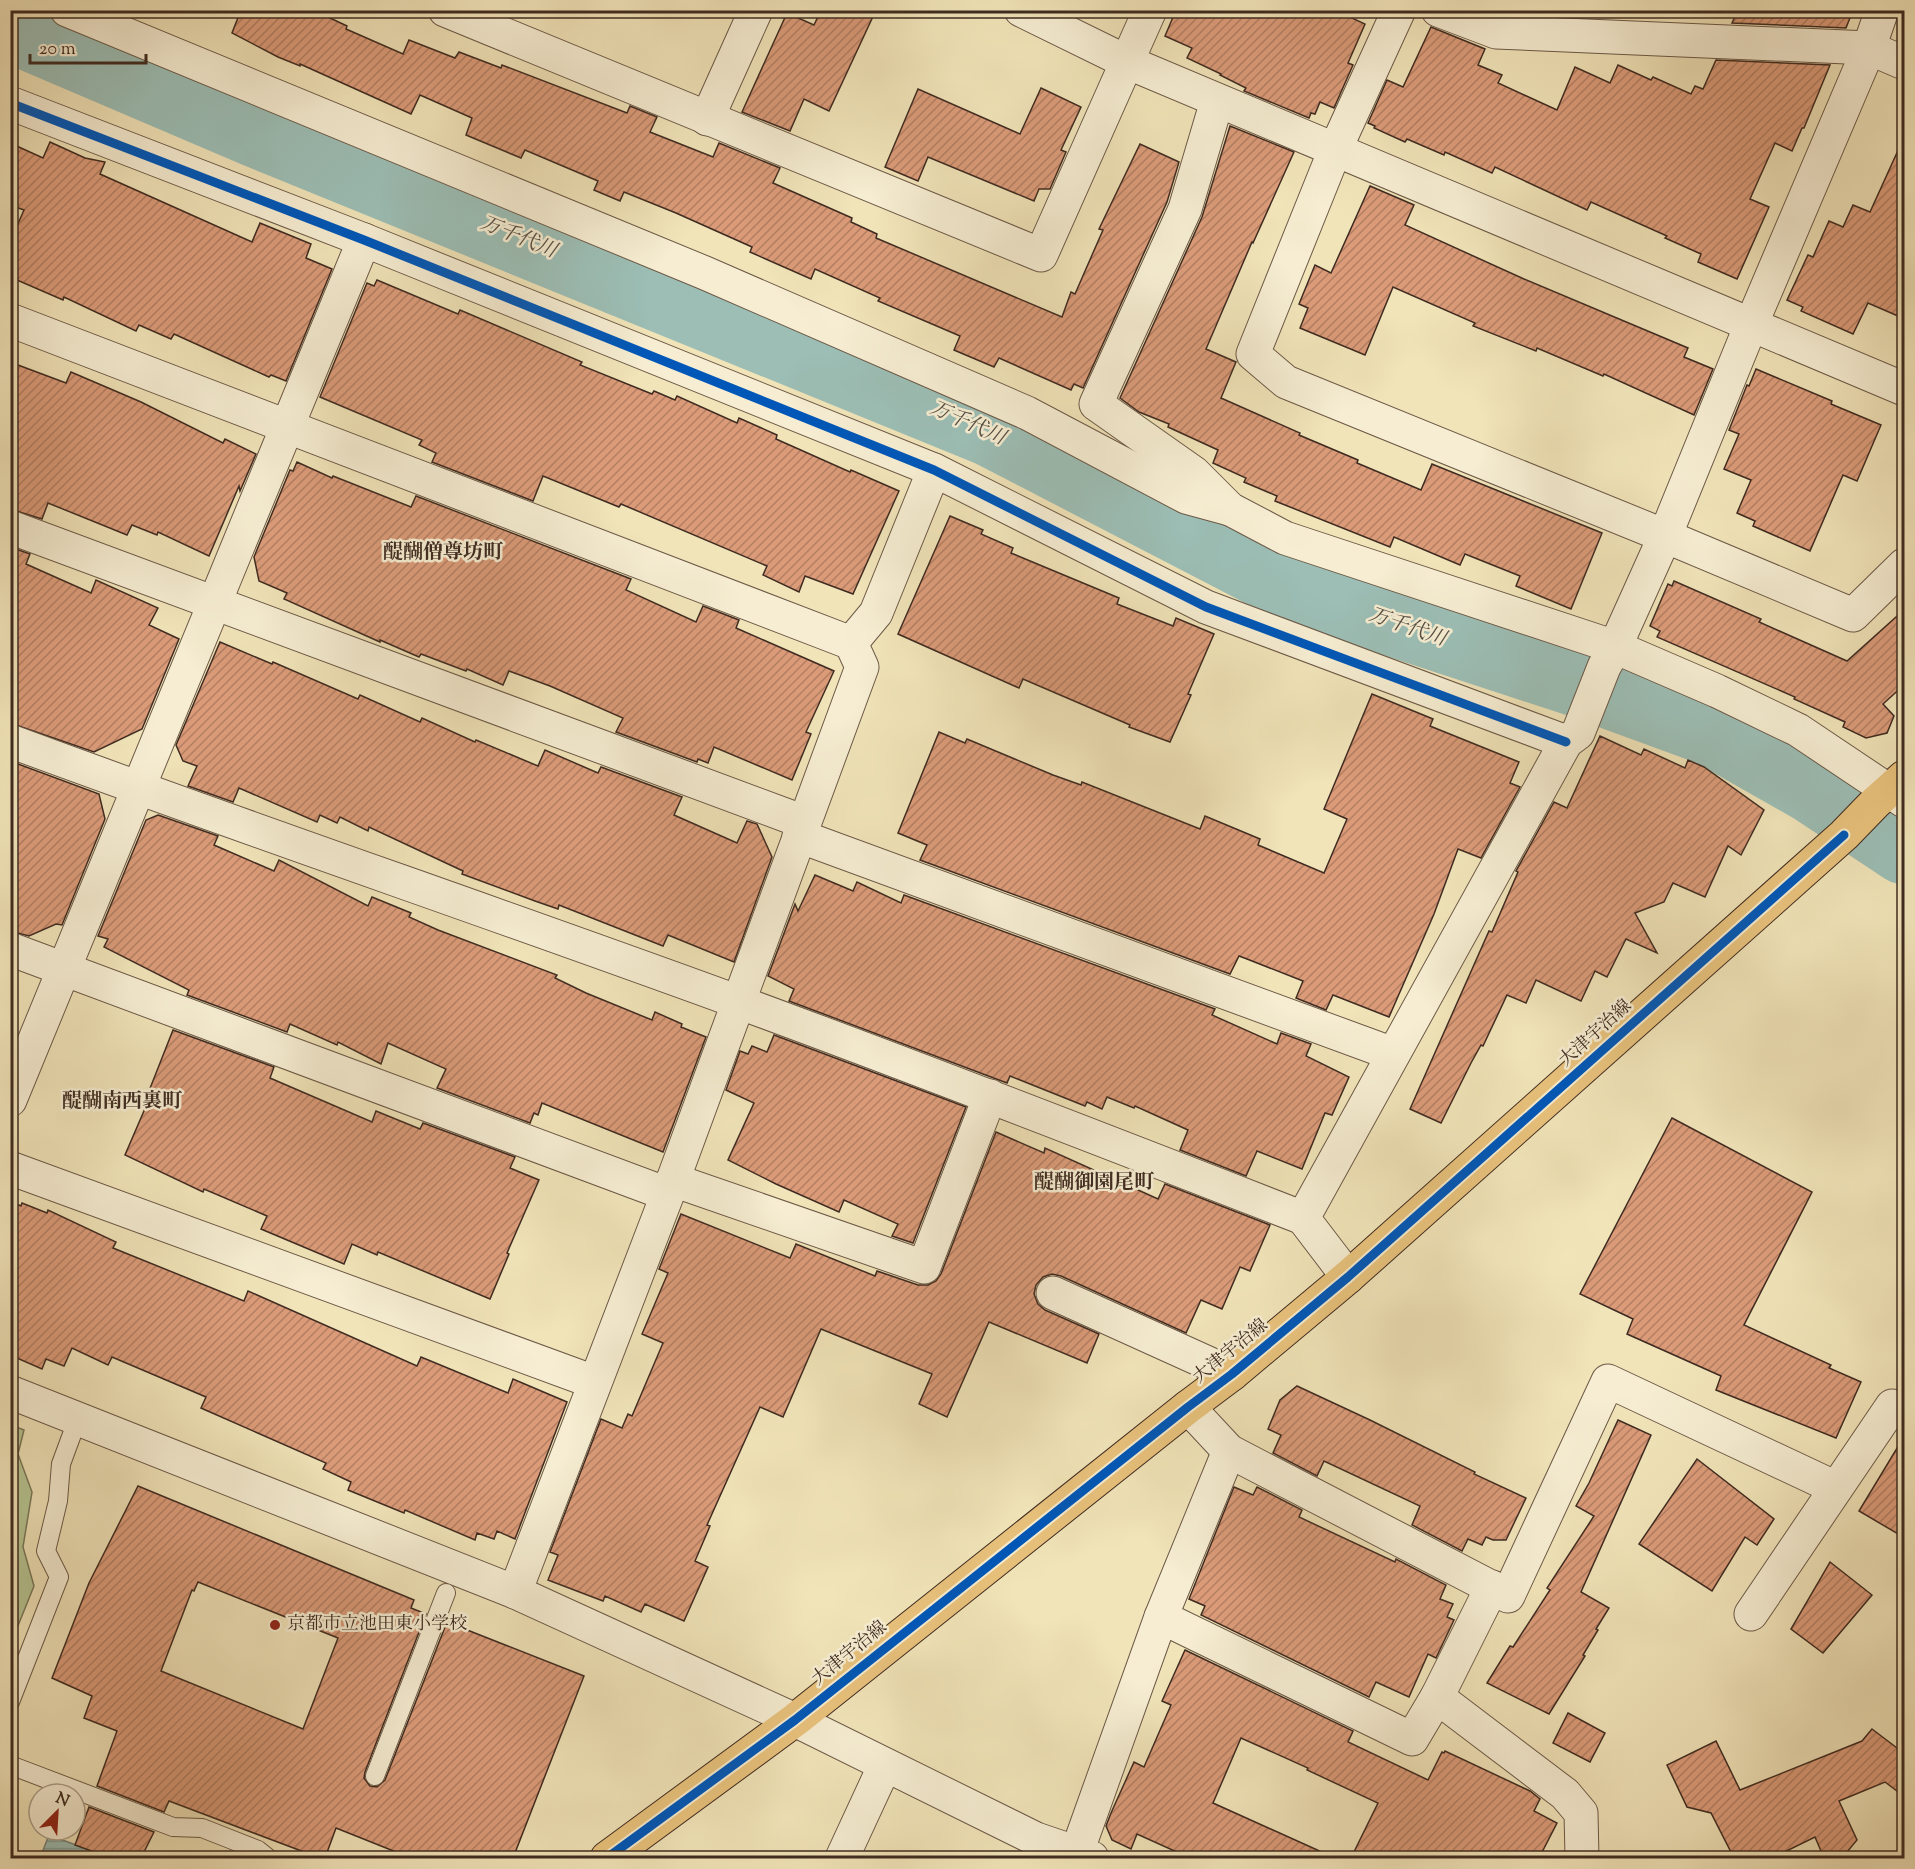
<svg xmlns="http://www.w3.org/2000/svg" width="1915" height="1869" viewBox="0 0 1915 1869" font-family="'Sorts Mill Goudy','Noto Serif JP',serif">
	<style>
		.green { fill: #b6c592; stroke: #7a785a; stroke-width: 1.5 }
		.water { fill: url(#water-rules); stroke: #77837a; stroke-width: 1.5 }
		.lines { fill: none; stroke-linecap: round; stroke-linejoin: round }
		.river { stroke: #9cbeb5; stroke-width: 69 }
		.building { fill: url(#building-hatch); stroke: #3f2b21; stroke-width: 1.5; fill-rule: evenodd }
		.service-casing { stroke: #6c5947; stroke-width: 20 }
		.minor-casing { stroke: #6c5947; stroke-width: 35 }
		.primary-casing { stroke: #3f2b21; stroke-width: 35 }
		.service { stroke: #f6edd2; stroke-width: 18 }
		.minor { stroke: #f6edd2; stroke-width: 33 }
		.primary { stroke: #e8c27c; stroke-width: 33 }
		.cycleway-casing { stroke: #f6edd2; stroke-width: 13 }
		.cycleway { stroke: #0057b8; stroke-width: 9 }
		.poi-dot { fill: #8f2418; stroke: #f6edd2; stroke-width: 2 }
		.labels { text-anchor: middle; dominant-baseline: central; stroke-width: 5; stroke-linejoin: round; paint-order: stroke }
		.street-label { font-size: 18px; fill: #3f2b21; stroke: #f6edd2 }
		.poi-label { font-size: 18px; fill: #3f2b21; stroke: #f6edd2; text-anchor: start }
		.water-label { font-size: 20px; font-style: italic; fill: #565046; stroke: #f6edd2 }
		.neighbourhood-label { font-size: 20px; font-weight: bold; fill: #3f2b21; stroke: #f6edd2 }
	</style>
	<defs>
		<pattern id="water-rules" width="6" height="5" patternUnits="userSpaceOnUse" patternTransform="scale(1.5)"><rect width="6" height="5" fill="#9cbeb5"/><path d="M0 2.5h6" fill="none" stroke="#819b93"/></pattern>
		<pattern id="building-hatch" width="6" height="6" patternUnits="userSpaceOnUse" patternTransform="scale(1.5)"><rect width="6" height="6" fill="#db9b79"/><path d="M-1 1l2-2M0 6l6-6M5 7l2-2" fill="none" stroke="#b37f63"/></pattern>
	</defs>
	<rect width="100%" height="100%" fill="#f1e4b9"/>
	<filter id="stains"><feTurbulence type="fractalNoise" baseFrequency=".00333" numOctaves="4"/><feColorMatrix values="0 0 0 0 .2 0 0 0 0 .09 0 0 0 0 .02 0 0 0 .5 -.17"/></filter>
	<radialGradient id="worn" r=".72"><stop offset=".6" stop-color="#630" stop-opacity="0"/><stop offset="1" stop-color="#630" stop-opacity=".3"/></radialGradient>
	<path class="green" d="M11,1425L24,1430L18,1454L32,1492L23,1547L34,1586L11,1643Z"/>
	<g class="water">
		<path d="M11,30L256,133L11,37Z"/>
		<path d="M49,1835L111,1858H40Z"/>
	</g>
	<g class="lines">
		<path class="river" d="M10,28L256,133L990,432L1295,590L1576,682L1710,731L1812,789L1904,850"/>
	</g>
	<g class="building">
		<path d="M241,10H309L330,18L347,26L346,29L403,54L409,40L455,58L459,52L501,68L502,65L627,113L630,106L657,117L650,132L713,157L719,143L780,168L773,183L852,218L851,222L877,234L876,238L1062,317L1071,292L1075,294L1103,230L1099,229L1140,144L1179,162L1167,202L1083,388L1074,384L1071,390L999,358L994,367L954,350L960,336L878,301L880,298L815,269L811,279L750,252L752,247L676,213L624,192L620,201L594,190L598,181L525,150L521,158L466,135L472,118L420,95L411,114L300,64V66L278,57L232,33Z"/>
		<path d="M821,10H876L829,111L804,99L790,131L742,112L787,13L814,25Z"/>
		<path d="M1176,10H1335L1365,24L1348,63L1353,65L1334,108L1320,102L1315,114L1311,113L1309,118L1244,91L1246,88L1220,75L1221,74L1187,58L1192,48L1165,36Z"/>
		<path d="M1738,10H1853L1846,28L1732,23Z"/>
		<path d="M1431,27L1485,49L1478,65L1502,75L1498,83L1557,110L1575,67L1610,83L1618,65L1651,80L1653,77L1691,94L1695,86L1703,89L1716,60L1830,65L1804,128H1802L1792,151L1775,143L1750,199L1769,207L1737,279L1698,262L1701,254L1665,238L1667,236L1591,202L1587,210L1495,167L1492,173L1445,152L1444,155L1407,139L1405,142L1374,128L1375,126L1368,123L1387,80L1403,87Z"/>
		<path d="M1041,88L1081,107L1061,150L1066,152L1050,189H1039L1034,201L928,157L918,181L885,167L918,89L1020,134Z"/>
		<path d="M1230,126L1294,152L1253,243L1252,242L1206,349L1236,362L1221,398L1300,433L1299,435L1358,460L1357,463L1421,490L1432,464L1602,533L1571,609L1516,586L1520,576L1465,554L1460,565L1394,537L1390,547L1275,501L1277,496L1244,482L1246,478L1213,463L1218,450L1168,427L1169,424L1139,412L1120,398L1202,217Z"/>
		<path d="M1905,135V319L1868,303L1853,334L1801,311L1803,307L1787,300L1808,255L1813,257L1829,221L1843,227L1853,205L1870,212Z"/>
		<path d="M50,142L85,158L105,162L100,174L252,242L260,223L311,244L306,258L332,269L286,381L271,375L269,377L174,334L171,339L139,325L136,331L64,297L63,300L10,277V242L24,210L10,205V143L43,158Z"/>
		<path d="M1370,186L1414,205L1405,225L1524,279L1688,348L1684,357L1713,369L1694,415L1604,374L1603,376L1537,348L1536,351L1473,326L1475,323L1393,287L1365,355L1300,328L1308,308L1299,304L1315,265L1331,273Z"/>
		<path d="M377,280L458,314L460,310L582,362L580,365L652,394L654,391L675,400L677,396L737,423L739,418L777,435L776,439L850,472L851,470L899,491L853,594L805,576L799,592L763,575L767,566L621,504L619,507L543,476L533,501L432,462L436,453L419,445L422,440L320,397L367,283L374,286Z"/>
		<path d="M10,362L66,383L71,372L141,402L223,443L225,439L256,454L240,491L239,486L209,556L158,532L157,535L132,525L127,535L48,503L42,519L10,509Z"/>
		<path d="M1756,369L1832,401L1831,404L1881,425L1857,481L1843,475L1810,551L1753,526L1755,521L1737,513L1751,480L1724,469L1739,434L1729,430L1747,385L1749,386Z"/>
		<path d="M297,462L332,478L333,476L411,507L416,496L631,579L626,590L696,622L703,606L739,620L736,628L834,671L806,732L811,734L792,780L714,747L708,763L698,759L697,762L616,732L623,718L550,686L509,671L503,685L467,669L466,671L421,654L419,657L380,640V642L284,599L287,593L259,581L254,557L290,470L293,471Z"/>
		<path d="M950,516L983,530L981,534L1013,548L1011,553L1119,598L1117,604L1173,626L1176,618L1214,634L1188,694L1191,695L1170,742L1129,727L1130,725L1023,679L1019,688L898,634Z"/>
		<path d="M10,547L30,554L26,564L91,593L96,580L158,608L149,625L179,639L142,729L94,752L10,723Z"/>
		<path d="M1674,581L1761,619L1759,622L1847,661L1905,609L1904,685L1883,704L1894,716L1887,733L1866,738L1843,727L1845,722L1794,699L1795,697L1657,637L1660,631L1650,626L1668,584L1672,586Z"/>
		<path d="M220,642L272,664L273,662L358,699L360,695L420,722L422,718L475,742L476,740L538,766L545,750L598,773L601,767L682,797L674,815L737,843L747,821L757,824L772,857L734,962L668,935L663,946L559,905L558,909L535,901L462,874L463,871L369,827L368,831L340,817L337,823L320,815L317,822L239,788L233,802L188,786L197,766L183,761L176,745Z"/>
		<path d="M1372,694L1433,719L1430,726L1519,762L1510,783L1520,787L1481,858L1458,849L1434,914L1389,1017L1333,995L1326,1010L1296,998L1303,981L1247,959L1239,956L1230,974L920,860L927,845L898,833L939,732L965,743L967,739L1053,775L1081,785L1082,782L1200,829L1205,816L1260,839L1258,845L1324,873L1347,819L1324,809Z"/>
		<path d="M1600,736L1641,755L1644,749L1685,768L1688,760L1704,767L1764,810L1741,855L1728,846L1705,897L1673,883L1664,902L1635,913L1657,953L1626,939L1607,977L1595,971L1581,1001L1536,980L1526,1003L1507,995L1483,1046L1481,1045L1471,1063L1441,1123L1410,1109L1489,931L1492,932L1518,872L1516,871L1554,802L1567,808Z"/>
		<path d="M10,761L99,794L105,819L62,925L56,924L29,936L10,931Z"/>
		<path d="M158,815L218,836L214,845L274,871L279,860L368,906L372,897L411,913L409,917L438,930L557,975L555,978L586,993L652,1020L655,1012L682,1024L681,1027L706,1037L663,1152L542,1103L538,1115L534,1113L530,1123L437,1088L446,1069L388,1043L381,1064L338,1042L337,1045L290,1024L287,1032L187,995L189,990L104,947L108,939L98,936L146,820Z"/>
		<path d="M815,875L853,891L857,882L901,903L904,895L1215,1009L1212,1015L1277,1044L1281,1033L1311,1044L1306,1056L1349,1077L1332,1115L1325,1113L1302,1169L1257,1151L1246,1176L1180,1150L1188,1130L1135,1106L1134,1108L1107,1097L1102,1109L1087,1102L1085,1106L1010,1076L1007,1083L789,1001L794,989L768,976L795,904L798,911Z"/>
		<path d="M173,1030L274,1067L270,1078L372,1122L376,1111L420,1129L423,1123L515,1157L510,1168L539,1180L507,1253L509,1254L490,1299L378,1252L377,1255L352,1244L344,1264L261,1229L267,1216L204,1189L203,1192L125,1155L150,1097L147,1096Z"/>
		<path d="M774,1035L966,1107L913,1243L892,1236L898,1224L844,1200L839,1212L776,1184L728,1160L754,1103L726,1090L740,1051L748,1054L752,1046L767,1052Z"/>
		<path d="M1672,1118L1812,1192L1744,1325L1831,1365L1829,1368L1861,1382L1836,1438L1716,1390L1721,1376L1627,1334L1633,1319L1580,1294Z"/>
		<path d="M996,1132L1044,1153L1045,1148L1158,1199L1165,1184L1270,1225L1250,1271L1240,1267L1222,1309L1201,1300L1186,1333L1061,1276L1052,1274L1043,1277L1036,1285L1034,1294L1038,1304L1045,1310L1099,1334L1087,1363L989,1322L947,1417L919,1404L932,1374L821,1329L783,1417L760,1407L707,1525L710,1526L695,1561L708,1567L684,1621L645,1604L641,1612L605,1596L603,1601L548,1580L558,1555L550,1552L601,1419L622,1428L628,1414L632,1416L663,1343L642,1334L668,1273L659,1269L681,1214L790,1258L796,1244L875,1276L877,1271L918,1285H928L936,1281L941,1274Z"/>
		<path d="M10,1201L21,1206L22,1203L47,1213L48,1210L116,1242L113,1248L244,1301L248,1291L417,1366L421,1357L508,1393L513,1379L567,1402L515,1539L497,1531L494,1539L477,1533L475,1540L405,1510L404,1513L348,1490L351,1482L323,1469L326,1463L201,1408L206,1397L112,1357L108,1365L72,1348L64,1366L46,1359L42,1369L10,1355Z"/>
		<path d="M1297,1386L1370,1420L1475,1472L1474,1474L1526,1498L1506,1540H1493L1486,1537L1482,1545L1468,1539L1462,1551L1412,1525L1420,1506L1324,1461L1317,1476L1273,1453L1281,1435L1268,1429L1280,1400Z"/>
		<path d="M1618,1420L1651,1435L1581,1592L1609,1608L1596,1629L1598,1630L1583,1655L1585,1656L1549,1714L1487,1683L1510,1646L1513,1647L1550,1590L1547,1588L1594,1516L1576,1506L1589,1483Z"/>
		<path d="M1905,1435V1538L1859,1511Z"/>
		<path d="M1697,1459L1774,1519L1757,1545L1745,1537L1712,1591L1639,1544Z"/>
		<path d="M138,1486L414,1600L411,1608L426,1614L365,1772L364,1778L370,1786L377,1787L385,1780L447,1622L584,1676L513,1858H411L336,1828L325,1858H320L169,1801L164,1812L97,1786L117,1731L84,1718L92,1696L52,1678L89,1583ZM198,1582L338,1638L303,1729L161,1671L192,1590L194,1591Z"/>
		<path d="M1234,1487L1253,1495L1257,1487L1302,1510L1299,1517L1395,1562L1396,1559L1446,1585L1440,1599L1453,1604L1447,1617L1454,1620L1436,1658L1428,1654L1409,1697L1376,1682L1369,1697L1201,1615L1205,1606L1189,1599Z"/>
		<path d="M1830,1562L1872,1595L1823,1653L1791,1629Z"/>
		<path d="M1185,1650L1353,1731L1348,1742L1428,1780L1442,1752L1444,1753L1445,1751L1530,1791L1540,1799L1534,1811L1557,1823L1539,1858H1351L1378,1803L1307,1770L1308,1768L1241,1738L1213,1803L1335,1858H1190L1137,1834L1131,1849L1112,1840L1106,1826L1111,1813L1134,1762L1144,1767L1171,1705L1162,1701Z"/>
		<path d="M1568,1713L1605,1733L1590,1762L1553,1743Z"/>
		<path d="M1872,1729L1905,1754V1797L1885,1782L1839,1801L1857,1840L1842,1858H1824L1815,1837L1772,1858H1734L1711,1813L1687,1807L1667,1765L1716,1741L1740,1790L1862,1741Z"/>
		<path d="M89,1807L154,1832L141,1858H111L75,1845Z"/>
	</g>
	<g class="lines">
		<g class="service-casing">
			<g id="service">
				<path d="M10,1702L59,1577L46,1551L58,1501L61,1464L78,1418"/>
				<path d="M10,1765L173,1827L202,1828L258,1850L268,1858"/>
				<path d="M375,1776L446,1593"/>
			</g>
		</g>
		<g class="minor-casing">
			<g id="minor">
				<path d="M67,10L705,273L1027,413L1186,497L1230,509"/>
				<path d="M445,10L1041,255L1150,10"/>
				<path d="M1021,10L1127,62L1904,389"/>
				<path d="M1399,10L1335,150L1253,354L1286,382L1665,536L1853,615L1904,565"/>
				<path d="M1438,10L1496,32L1869,48L1904,63"/>
				<path d="M1217,101L1185,209L1096,404L1194,473L1230,509L1285,538L1615,647L1717,691L1798,730L1904,801"/>
				<path d="M10,103L364,240L934,470L1206,607L1566,742"/>
				<path d="M707,119L756,10"/>
				<path d="M10,320L851,643"/>
				<path d="M10,527L804,822"/>
				<path d="M10,741C253,831 498,914 741,1003C929,1072 1116,1145 1303,1218"/>
				<path d="M799,836L1393,1054"/>
				<path d="M10,949L667,1194"/>
				<path d="M10,1100L364,240"/>
				<path d="M10,1168L594,1382"/>
				<path d="M673,1180L924,1267L990,1096"/>
				<path d="M1348,1277L1303,1218L1566,742L1578,733L1604,667L1615,647L1665,536L1751,325L1869,48L1882,10"/>
				<path d="M1053,1293L1232,1374"/>
				<path d="M10,1392L515,1592L795,1720L1036,1839L1092,1858"/>
				<path d="M1188,1407L1229,1451L1508,1596L1608,1381L1836,1488"/>
				<path d="M515,1592L673,1180L862,667L851,643L876,613L934,470"/>
				<path d="M1751,1614L1892,1406"/>
				<path d="M1161,1617L1412,1739L1437,1697L1492,1587"/>
				<path d="M1437,1697L1565,1794L1581,1813L1582,1858"/>
				<path d="M1077,1852L1161,1617L1229,1451"/>
				<path d="M842,1858L885,1765"/>
			</g>
		</g>
		<g class="primary-casing">
			<path id="primary" d="M607,1858L795,1720L1188,1407L1232,1374L1348,1277L1844,835L1875,803L1904,777"/>
		</g>
		<use href="#service" class="service"/>
		<use href="#minor" class="minor"/>
		<use href="#primary" class="primary"/>
		<g class="cycleway-casing">
			<g id="cycleway">
				<path d="M10,103L364,240L934,470L1206,607L1566,742"/>
				<path d="M607,1858L795,1720L1188,1407L1232,1374L1348,1277L1844,835"/>
			</g>
		</g>
		<use href="#cycleway" class="cycleway"/>
	</g>
	<circle class="poi-dot" cx="275" cy="1625" r="6"/>
	<g class="labels">
		<g class="street-label">
			<text transform="translate(1596 1034) rotate(-42)">大津宇治線</text>
			<text transform="translate(1231 1352) rotate(-39)">大津宇治線</text>
			<text transform="translate(850 1654) rotate(-39)">大津宇治線</text>
		</g>
		<g class="poi-label">
			<text x="287" y="1625">京都市立池田東小学校</text>
		</g>
		<g class="water-label">
			<text transform="translate(518 238) rotate(22)">万千代川</text>
			<text transform="translate(967 424) rotate(24)">万千代川</text>
			<text transform="translate(1407 628) rotate(19)">万千代川</text>
		</g>
		<g class="neighbourhood-label">
			<text x="443" y="553">醍醐僧尊坊町</text>
			<text x="122" y="1102">醍醐南西裏町</text>
			<text x="1094" y="1183">醍醐御園尾町</text>
		</g>
	</g>
	<rect width="1915" height="1869" fill="none" stroke="#f1e4b9" stroke-width="36"/>
	<rect x="12" y="12" width="1891" height="1845" fill="none" stroke="#3f2b21" stroke-width="3"/>
	<rect x="18" y="18" width="1879" height="1833" fill="none" stroke="#3f2b21" stroke-width="1.5"/>
	<g transform="translate(57 1812) rotate(24)"><circle r="28" fill="#f6edd2" stroke="#ad9f8b" stroke-width="1.5"/>
	<path d="M0-4.5L10 22L0 15L-10 22Z" fill="#8f2418"/>
	<text y="-9" font-size="16" font-weight="bold" text-anchor="middle" fill="#3f2b21">N</text>
	</g>
	<path d="M30 54v9h116v-9" fill="none" stroke="#3f2b21" stroke-width="3"/>
	<text x="39" y="54" font-size="18" fill="#3f2b21" stroke="#f6edd2" stroke-width="4.5" paint-order="stroke">20 m</text>
	<rect width="100%" height="100%" filter="url(#stains)"/>
	<rect width="100%" height="100%" fill="url(#worn)"/>
</svg>
